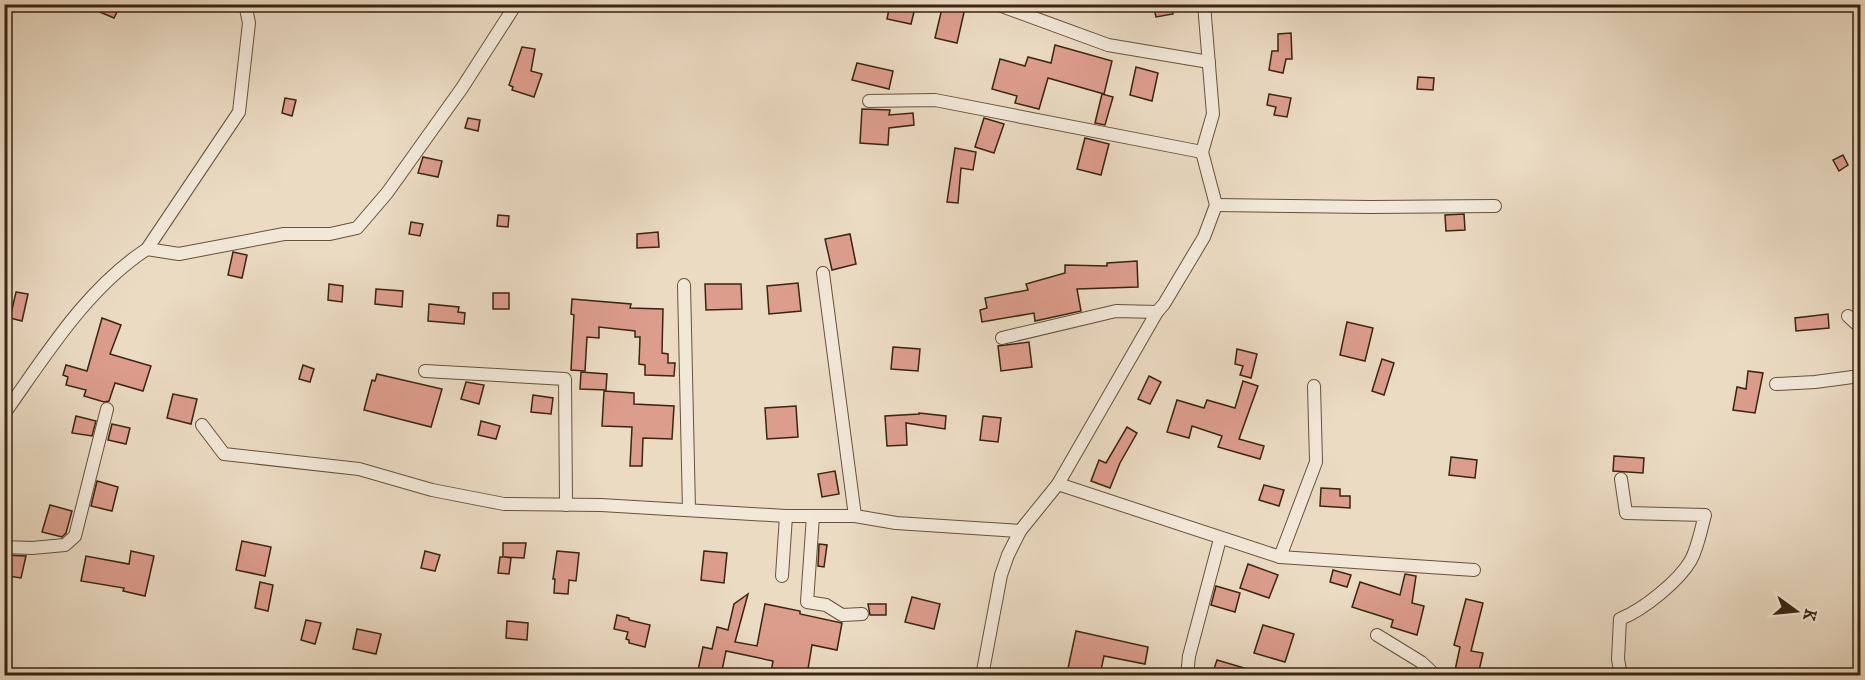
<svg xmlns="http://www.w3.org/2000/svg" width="1865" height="680" viewBox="0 0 1865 680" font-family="'IM FELL DW Pica',serif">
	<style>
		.building { fill: #dd9d8d; stroke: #3a2510; stroke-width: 1.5 }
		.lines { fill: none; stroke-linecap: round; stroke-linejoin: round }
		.minor-casing { stroke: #66523d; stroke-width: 14 }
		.minor { stroke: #f2e8d8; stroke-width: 12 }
	</style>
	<rect width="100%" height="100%" fill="#ebdbc3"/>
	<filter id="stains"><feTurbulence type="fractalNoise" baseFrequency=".00333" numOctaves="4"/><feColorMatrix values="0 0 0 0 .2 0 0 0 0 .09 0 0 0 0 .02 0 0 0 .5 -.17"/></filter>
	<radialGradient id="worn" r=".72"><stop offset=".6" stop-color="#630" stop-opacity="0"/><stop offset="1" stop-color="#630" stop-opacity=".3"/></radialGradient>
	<g class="building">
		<path d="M81,4H121L114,18Z"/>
		<path d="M890,4H916L911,24L887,19Z"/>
		<path d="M943,4L965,8L957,43L935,38Z"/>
		<path d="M1153,4H1171L1173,14L1156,17Z"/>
		<path d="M1291,33L1292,59H1286L1283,73L1269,70L1272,51H1278V34Z"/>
		<path d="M1055,45L1112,61L1104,94L1048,78L1039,109L1015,103L1017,96L992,89L1000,59L1025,66L1028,57L1051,63Z"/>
		<path d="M522,47L535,49L531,71L542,74L534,97L512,90L513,87L509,85Z"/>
		<path d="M857,63L893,71L889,89L852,80Z"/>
		<path d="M1136,67L1158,73L1152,101L1130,95Z"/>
		<path d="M1418,77L1434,78L1433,90L1417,89Z"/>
		<path d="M1102,94L1113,97L1105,125L1095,123Z"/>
		<path d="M1269,94L1291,98L1287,117L1274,115L1276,107L1267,105Z"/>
		<path d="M285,98L296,100L292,116L282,113Z"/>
		<path d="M862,109L890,110L889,115L913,113L914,125L889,128L888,145L860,143Z"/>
		<path d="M468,118L480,120L478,131L465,128Z"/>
		<path d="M984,118L1004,124L994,153L975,147Z"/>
		<path d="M1085,138L1109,144L1101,175L1077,169Z"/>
		<path d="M955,148L976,152L973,170L961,168L958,203L947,202Z"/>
		<path d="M1843,155L1848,165L1839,171L1833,160Z"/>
		<path d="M423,157L442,161L438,177L418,173Z"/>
		<path d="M1464,214L1465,230L1446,231L1445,215Z"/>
		<path d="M498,215L509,216L508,227L497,226Z"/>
		<path d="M411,222L423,224L420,236L409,234Z"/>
		<path d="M658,232L659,247L637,248V234Z"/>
		<path d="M850,234L856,264L832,270L825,239Z"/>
		<path d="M233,252L247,255L242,278L228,275Z"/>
		<path d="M1137,261L1138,287L1077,289L1081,311L1035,321L1034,313L982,322L980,310L987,308L985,298L1028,290L1026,284L1065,273V265L1107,266V263Z"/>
		<path d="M798,283L801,311L769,314L767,286Z"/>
		<path d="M329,284L343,286L342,302L328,300Z"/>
		<path d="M705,284H741L742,309L706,310Z"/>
		<path d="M376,289L403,291L402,307L375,304Z"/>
		<path d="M16,292L28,294L22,321L10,318Z"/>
		<rect x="493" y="293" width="16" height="16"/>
		<path d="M572,299L631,304L630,308L663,309L662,353L668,354V363H675L674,376L645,375V365L639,364L640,337H635V331L599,327V338L587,337L585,371L571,370L574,315L571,314Z"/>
		<path d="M429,304L459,307L458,312L465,313L464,324L428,321Z"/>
		<path d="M1828,314L1829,328L1796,331L1795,318Z"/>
		<path d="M102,318L121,325L110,354L151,366L143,391L115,383L109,401L104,402L84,396L86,390L66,385L68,377L63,375L66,365L87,371Z"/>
		<path d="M1347,322L1373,328L1365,361L1340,355Z"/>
		<path d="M1029,342L1032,367L1001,371L998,346Z"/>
		<path d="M893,347L920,349L918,371L891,369Z"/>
		<path d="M1237,349L1257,354L1251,378L1240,375L1243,366L1235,364Z"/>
		<path d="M1382,359L1394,363L1384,395L1372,391Z"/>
		<path d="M303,365L314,369L310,382L299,379Z"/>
		<path d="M1748,371L1763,373L1755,413L1733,410L1737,387L1746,389Z"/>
		<path d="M581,372L607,374L606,390L580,389Z"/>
		<path d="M377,374L442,389L431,427L364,410L372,380L375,381Z"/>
		<path d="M1149,376L1161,382L1150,404L1138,399Z"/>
		<path d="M1243,381L1258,386L1239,439L1264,446L1260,459L1218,447L1222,436L1192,426L1189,438L1167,432L1177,400L1204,408L1207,400L1235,408Z"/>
		<path d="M466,382L484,385L479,404L461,399Z"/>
		<path d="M604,391L634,393V404L674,406L672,439L643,438L642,466H630L632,427L602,426Z"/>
		<path d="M173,394L197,399L191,424L167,418Z"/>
		<path d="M533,395L553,398L551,414L531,412Z"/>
		<path d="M796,406L798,437L767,439L765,408Z"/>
		<path d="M919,413L946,416L945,429L906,423L907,445L887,446L885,416L919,414Z"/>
		<path d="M76,416L96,421L92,436L72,433Z"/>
		<path d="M983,416L1001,418L998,442L980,440Z"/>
		<path d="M481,421L500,426L496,439L478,435Z"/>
		<path d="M112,424L130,428L126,444L108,440Z"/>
		<path d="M1127,427L1137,433L1120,463L1110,488L1091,481L1099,460L1106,463Z"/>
		<path d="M1614,456L1644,458L1643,473L1613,471Z"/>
		<path d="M1451,457L1477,460L1475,478L1449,475Z"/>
		<path d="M835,471L839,494L822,497L818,474Z"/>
		<path d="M97,481L118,487L112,511L91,506Z"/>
		<path d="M1264,485L1284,490L1279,506L1259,500Z"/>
		<path d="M1321,488L1340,489V496H1350V508L1320,506Z"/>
		<path d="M50,505L72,511L66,533L62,537L42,532Z"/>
		<path d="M242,541L271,547L265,576L236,570Z"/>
		<path d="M503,543H526L524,558L504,557L511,558L509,574L498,573L500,557H503Z"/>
		<path d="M819,544L827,545L824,567L818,566Z"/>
		<path d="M131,551L154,556L145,596L123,591L124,588L81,581L86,556L129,564Z"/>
		<path d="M425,551L440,555L435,571L421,568Z"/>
		<path d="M557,551L579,553L576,581L569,580L568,594L554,593L555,579H553Z"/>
		<path d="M704,551L727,553L724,583L701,580Z"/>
		<path d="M4,555L26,556L21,578L8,576L10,571L5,570Z"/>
		<path d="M1248,564L1278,575L1269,598L1240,588Z"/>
		<path d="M1333,570L1351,575L1347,587L1330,582Z"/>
		<path d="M1405,574L1416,576L1412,603L1424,606L1417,635L1391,627L1393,620L1352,607L1360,582L1400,595Z"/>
		<path d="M260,582L273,585L268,611L255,608Z"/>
		<path d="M1216,586L1240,593L1235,612L1211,605Z"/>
		<path d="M748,594L735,642L757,646L765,604L800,611V614L842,623L837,650L812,645L807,675L771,672L773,661L726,651L721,675H697L703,647L712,649L717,627L728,630L734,604Z"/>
		<path d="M912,597L940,604L934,629L905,622Z"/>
		<path d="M1466,599L1483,603L1471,651L1483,653L1478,675H1454L1460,647L1454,645Z"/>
		<path d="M868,604H886V615H870Z"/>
		<path d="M617,615L629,618V620L650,625L645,647L629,643V640L626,639L628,632L614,629Z"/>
		<path d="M306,620L321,623L315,644L301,640Z"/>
		<path d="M507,621L528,623L527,640L506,638Z"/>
		<path d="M1263,625L1294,634L1285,662L1254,653Z"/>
		<path d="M357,629L381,634L376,654L353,649Z"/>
		<path d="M1076,631L1148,647L1145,664L1104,656L1100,675H1078L1067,673Z"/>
		<path d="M1217,660L1258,672V675H1212Z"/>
	</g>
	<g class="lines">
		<g class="minor-casing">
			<g id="minor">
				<path d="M996,4L1108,45L1209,62"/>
				<path d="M869,101L935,100L1202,152"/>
				<path d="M1216,205L1371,207L1495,206"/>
				<path d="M147,249L179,254L284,234H330L357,228L387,193L462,88L516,4"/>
				<path d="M823,273L855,516"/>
				<path d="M684,285L689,510"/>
				<path d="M1848,316L1860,327"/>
				<path d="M1002,338L1116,311L1157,312"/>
				<path d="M425,371L565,379L566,505"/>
				<path d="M1776,384L1815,382L1860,376"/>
				<path d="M4,414C46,355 86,289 147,249L239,112L249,23L245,4"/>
				<path d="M202,425L224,454L359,469L432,490L504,504L601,505L786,516H855L896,523L1020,531"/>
				<path d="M1621,479L1626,513L1705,515C1701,529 1698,547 1691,560C1679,581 1643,610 1620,619L1618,659L1621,676"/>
				<path d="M1058,484L1280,557L1316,462L1314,386"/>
				<path d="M813,516L807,602L826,605L842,615L862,614"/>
				<path d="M4,547L32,548L65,545L75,536L107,409"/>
				<path d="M1280,557L1474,570"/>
				<path d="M782,576L786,516"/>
				<path d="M1377,635L1421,662L1436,676"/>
				<path d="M982,676L1001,575L1008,555L1020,531L1058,484L1157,312L1164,304L1204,237L1216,205L1202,152L1213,114L1204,4"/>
				<path d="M1187,676L1189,656L1220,539"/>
			</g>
		</g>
		<use href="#minor" class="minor"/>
	</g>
	<rect width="1865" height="680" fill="none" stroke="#ebdbc3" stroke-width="24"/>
	<rect x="6" y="6" width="1853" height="668" fill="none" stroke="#3a2510" stroke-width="3"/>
	<rect x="12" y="12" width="1841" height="656" fill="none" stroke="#3a2510" stroke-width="1.5"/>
	<g transform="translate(1796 611) rotate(105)" stroke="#f2e8d8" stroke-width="4.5" paint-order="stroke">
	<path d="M0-4.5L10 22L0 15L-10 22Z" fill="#3a2510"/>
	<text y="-9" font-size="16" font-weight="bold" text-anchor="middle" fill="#3a2510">K</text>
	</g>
	<rect width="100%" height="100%" filter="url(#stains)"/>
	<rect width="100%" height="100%" fill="url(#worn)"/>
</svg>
